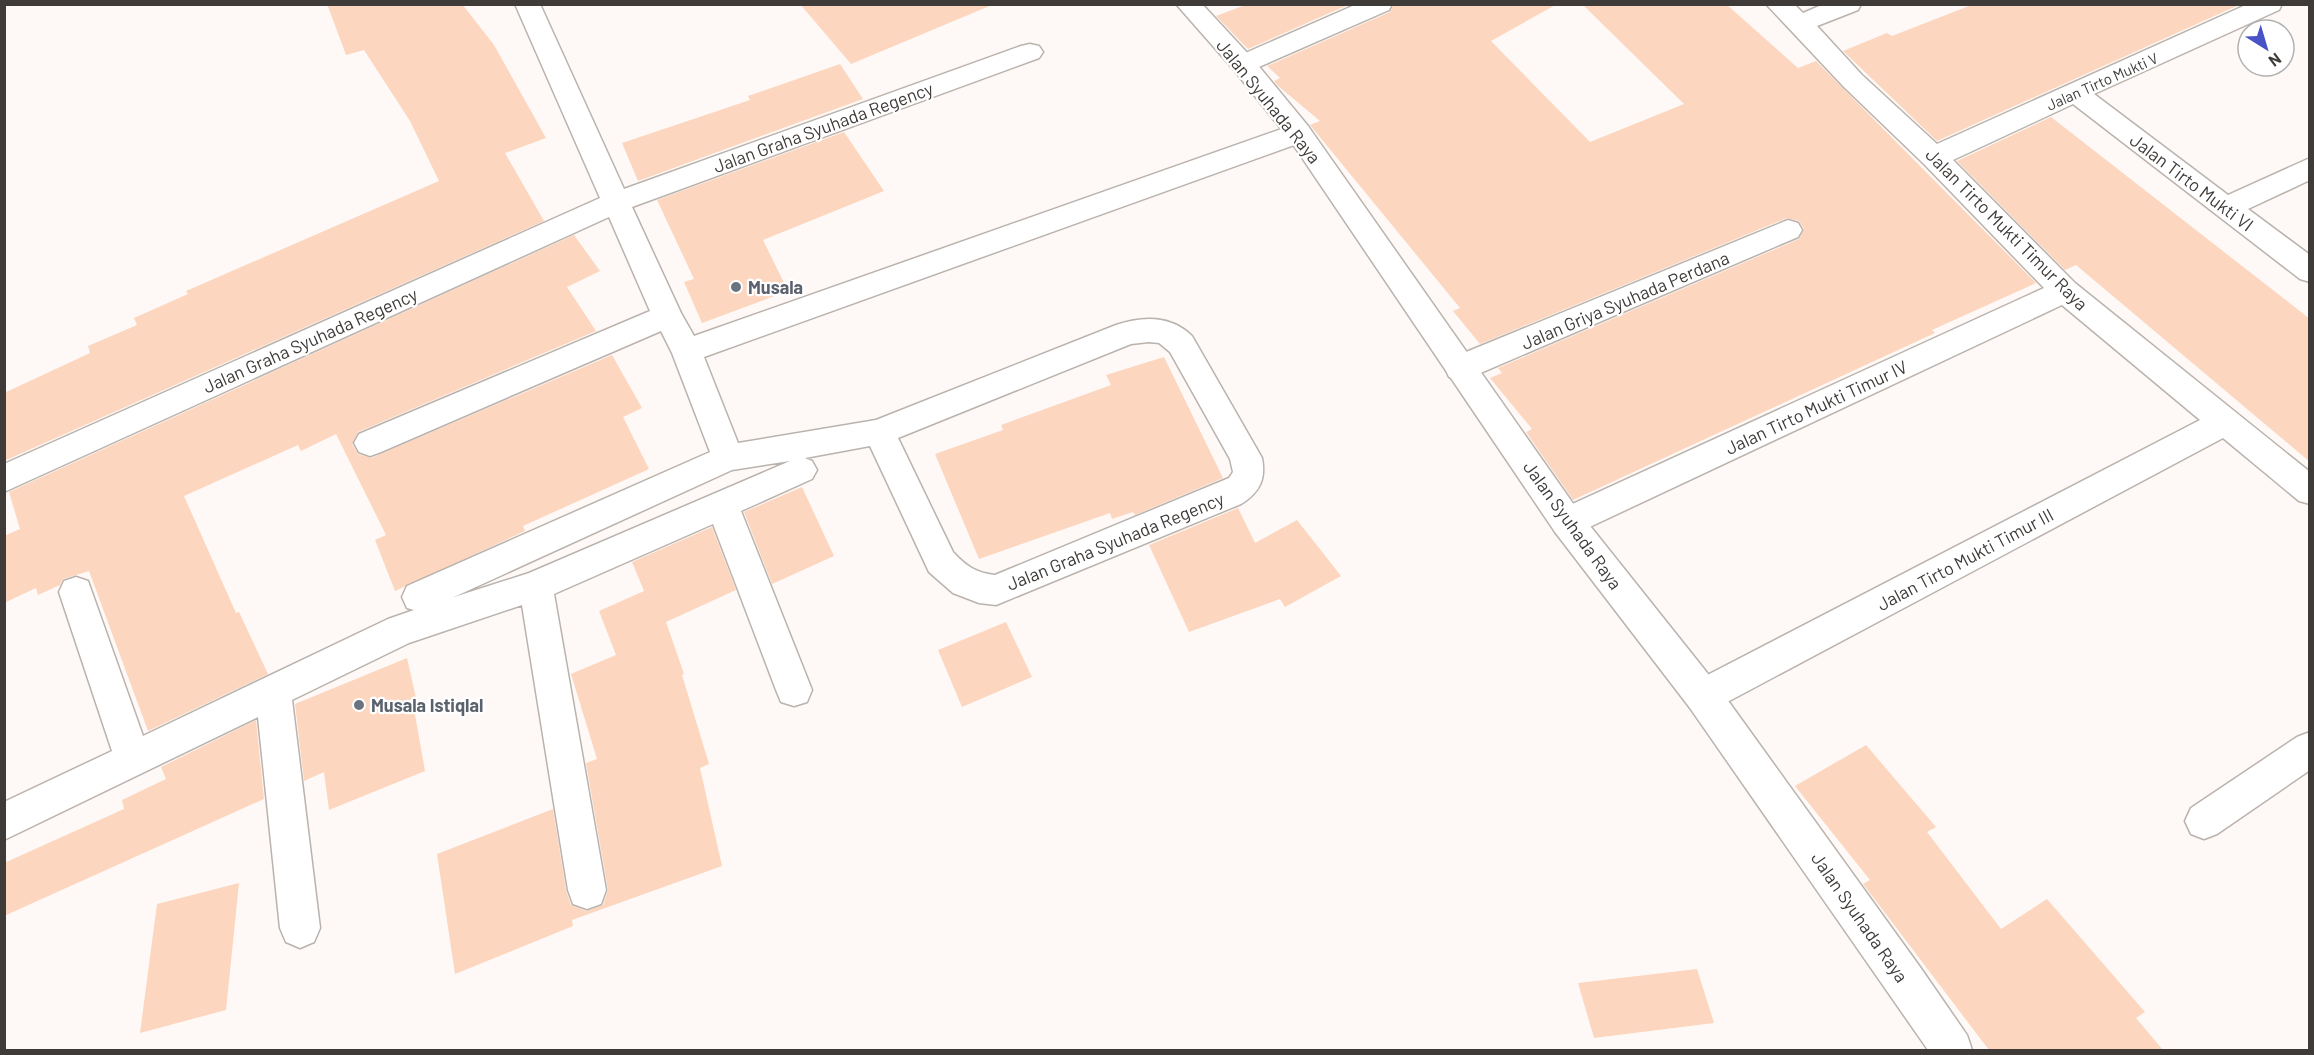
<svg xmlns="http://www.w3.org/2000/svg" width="2314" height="1055" viewBox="0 0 2314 1055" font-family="Barlow,sans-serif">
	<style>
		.building { fill: #fcd6bf }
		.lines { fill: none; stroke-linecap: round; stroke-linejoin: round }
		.street-casing { stroke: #bab2ad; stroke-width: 3 }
		.secondary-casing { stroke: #bab2ad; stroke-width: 3 }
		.street { fill: #fff; fill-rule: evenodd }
		.secondary { fill: #fff; fill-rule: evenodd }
		.worship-dot { fill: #6b7280; stroke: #fff; stroke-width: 2 }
		.labels { text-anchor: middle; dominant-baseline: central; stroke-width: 4.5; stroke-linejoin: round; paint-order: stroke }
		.far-street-label { font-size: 15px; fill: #3e3b39; stroke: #fff }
		.street-label { font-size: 18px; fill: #3e3b39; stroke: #fff }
		.worship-label { font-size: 18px; font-weight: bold; fill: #5b616d; stroke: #fff; text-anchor: start }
	</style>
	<rect width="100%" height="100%" fill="#fef9f6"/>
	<g class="building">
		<path d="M327,4H462L494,45L546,138L505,153L544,221L4,461V393L90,353L88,346L137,325L134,318L188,294L186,291L439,181L410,121L364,50L346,55Z"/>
		<path d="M800,4H992V5L851,64Z"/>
		<path d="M1248,4H1350L1248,49L1216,16Z"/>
		<path d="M1394,4H1557L1491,41L1590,142L1684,104L1582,4H1726L1798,68L1816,61L2036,283L1932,330L1935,333L1573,500L1526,432L1532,429L1490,378L1502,373L1498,368L1799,239L1804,229L1799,221L1787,218L1480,344L1453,311L1460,308L1310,125L1320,121L1277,85L1274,81L1280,78L1267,66L1390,12Z"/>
		<path d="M1974,4H2241L1937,141L1843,51L1887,33L1892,36Z"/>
		<path d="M840,64L863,99L638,181L622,143L750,100L748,96Z"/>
		<path d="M2051,117L2310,319V462L2076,265L2065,270L1957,161Z"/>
		<path d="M844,132L884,191L763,240L788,291L702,323L684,282L694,279L657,200Z"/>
		<path d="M574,235L600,271L567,287L596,331L358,432L352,444L358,454L371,458L612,355L642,408L623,417L649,469L523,526L525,531L395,591L375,540L386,535L336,434L301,451L298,445L184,496L236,613L239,612L268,674L148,731L89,571L63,579L60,585L38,595L36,588L4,603V536L20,529L9,492Z"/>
		<path d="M1164,357L1223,478L1135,515L1133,512L1112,519L1110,513L979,559L935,454L1003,430L1001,425L1111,385L1106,375Z"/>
		<path d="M802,487L834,556L772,584L744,512Z"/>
		<path d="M1238,508L1255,543L1297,520L1341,576L1285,607L1280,599L1189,632L1149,545Z"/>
		<path d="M712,527L736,590L666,622L684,674L682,675L709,764L700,768L722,866L572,920L573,926L455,974L437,854L553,809L566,890L571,905L586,911L603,905L608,890L586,763L597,759L571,674L616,655L599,611L644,591L632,562Z"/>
		<path d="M1006,622L1032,677L962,707L938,650Z"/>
		<path d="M407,658L418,707L414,709L425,771L329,810L324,772L304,781L295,704Z"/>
		<path d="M256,720L264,799L4,916V863L124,809L122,800L166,779L161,767Z"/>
		<path d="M1866,745L1936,827L1927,832L2001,929L2047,899L2145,1012L2136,1018L2163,1050H1989L1863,884L1870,880L1795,786Z"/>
		<path d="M239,883L226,1010L140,1033L157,904Z"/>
		<path d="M1697,969L1714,1023L1594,1038L1578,983Z"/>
	</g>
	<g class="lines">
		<g class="street-casing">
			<g id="street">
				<path d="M515,4H540L624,189L1021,46L1030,44L1039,46L1043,52L1039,58L632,207L681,313L694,336L1290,126L1299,124L1308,126L1312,133L1308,140L704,357L738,443L876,420L1116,325C1142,316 1171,315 1192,336L1262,458C1266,479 1260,492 1241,504L996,605L979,603L953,593L929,572L870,446L805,458L812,461L817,470L812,479L741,511L812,690L807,702L794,706L781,702L776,690L713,524L554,594L606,890L601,904L587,909L573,904L568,890L522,605L409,643L292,700L320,928L314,942L300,948L286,942L280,928L258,717L4,840V802L112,751L59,592L64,581L76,577L88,581L143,736L388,619L414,610L407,608L402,597L407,586L710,452L672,353L661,331L381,452L370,456L359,452L354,443L359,434L650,311L609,217L4,492V464L600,198ZM1149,342L1159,343L1170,352L1230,459L1233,472L1229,478L995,575C976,573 966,566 953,552L898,438L1131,344ZM790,461L529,573L454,597L732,470Z"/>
				<path d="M1357,4H1392L1389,10L1252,70L1243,73L1234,70L1230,64L1234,58Z"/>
				<path d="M1766,4H1794L1803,13L1824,4H1861L1858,10L1817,26L1862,75L1937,144L2248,4H2282L2279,10L2094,94L2228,195L2310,158V180L2248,209L2310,255V282L2300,279L2073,104L1953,160L2075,283L2310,472V504L2299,501L2223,438L1716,708L1703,713L1690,708L1685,696L1690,684L2200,420L2062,305L1579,532L1567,536L1555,532L1551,522L1555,512L2044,288L1924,164L1844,87Z"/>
				<path d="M1788,220L1798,223L1802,230L1798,237L1471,377L1460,380L1449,377L1445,368L1449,359Z"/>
				<path d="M2310,732V770L2217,834L2204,839L2191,834L2185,821L2191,808L2297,737Z"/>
			</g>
		</g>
		<g class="secondary-casing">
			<path id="secondary" d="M1176,4H1202L1252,58L1308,126L1579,512L1716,684L1920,967L1967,1035L1972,1050H1928L1690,708L1555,532L1290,140L1234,70Z"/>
		</g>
		<use href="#street" class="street"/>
		<use href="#secondary" class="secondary"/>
	</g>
	<g class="worship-dot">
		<circle cx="736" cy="287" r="6"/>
		<circle cx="359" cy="705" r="6"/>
	</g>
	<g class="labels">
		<g class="far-street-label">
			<text transform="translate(2102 81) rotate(-24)">Jalan Tirto Mukti V</text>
		</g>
		<g class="street-label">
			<text transform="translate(1269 101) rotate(51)">Jalan Syuhada Raya</text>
			<text transform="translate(823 127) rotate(-20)">Jalan Graha Syuhada Regency</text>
			<text transform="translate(2192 182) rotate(37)">Jalan Tirto Mukti VI</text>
			<text transform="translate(2007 229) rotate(45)">Jalan Tirto Mukti Timur Raya</text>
			<text transform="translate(1625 300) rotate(-23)">Jalan Griya Syuhada Perdana</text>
			<text transform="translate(310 340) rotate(-24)">Jalan Graha Syuhada Regency</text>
			<text transform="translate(1816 407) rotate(-25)">Jalan Tirto Mukti Timur IV</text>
			<text transform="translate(1573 525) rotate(54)">Jalan Syuhada Raya</text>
			<text transform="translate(1115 541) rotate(-22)">Jalan Graha Syuhada Regency</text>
			<text transform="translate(1965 559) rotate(-28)">Jalan Tirto Mukti Timur III</text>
			<text transform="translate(1860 917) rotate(55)">Jalan Syuhada Raya</text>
		</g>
		<g class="worship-label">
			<text x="748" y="287">Musala</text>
			<text x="371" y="705">Musala Istiqlal</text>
		</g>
	</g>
	<rect width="2314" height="1055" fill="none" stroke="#3e3b39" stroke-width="12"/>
	<g transform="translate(2266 48) rotate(143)"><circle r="28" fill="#ffffff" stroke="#b2b1b0" stroke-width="1.5"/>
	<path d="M0-4.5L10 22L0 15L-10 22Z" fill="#4853c8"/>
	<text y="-9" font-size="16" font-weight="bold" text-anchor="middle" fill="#3e3b39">N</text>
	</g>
</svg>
